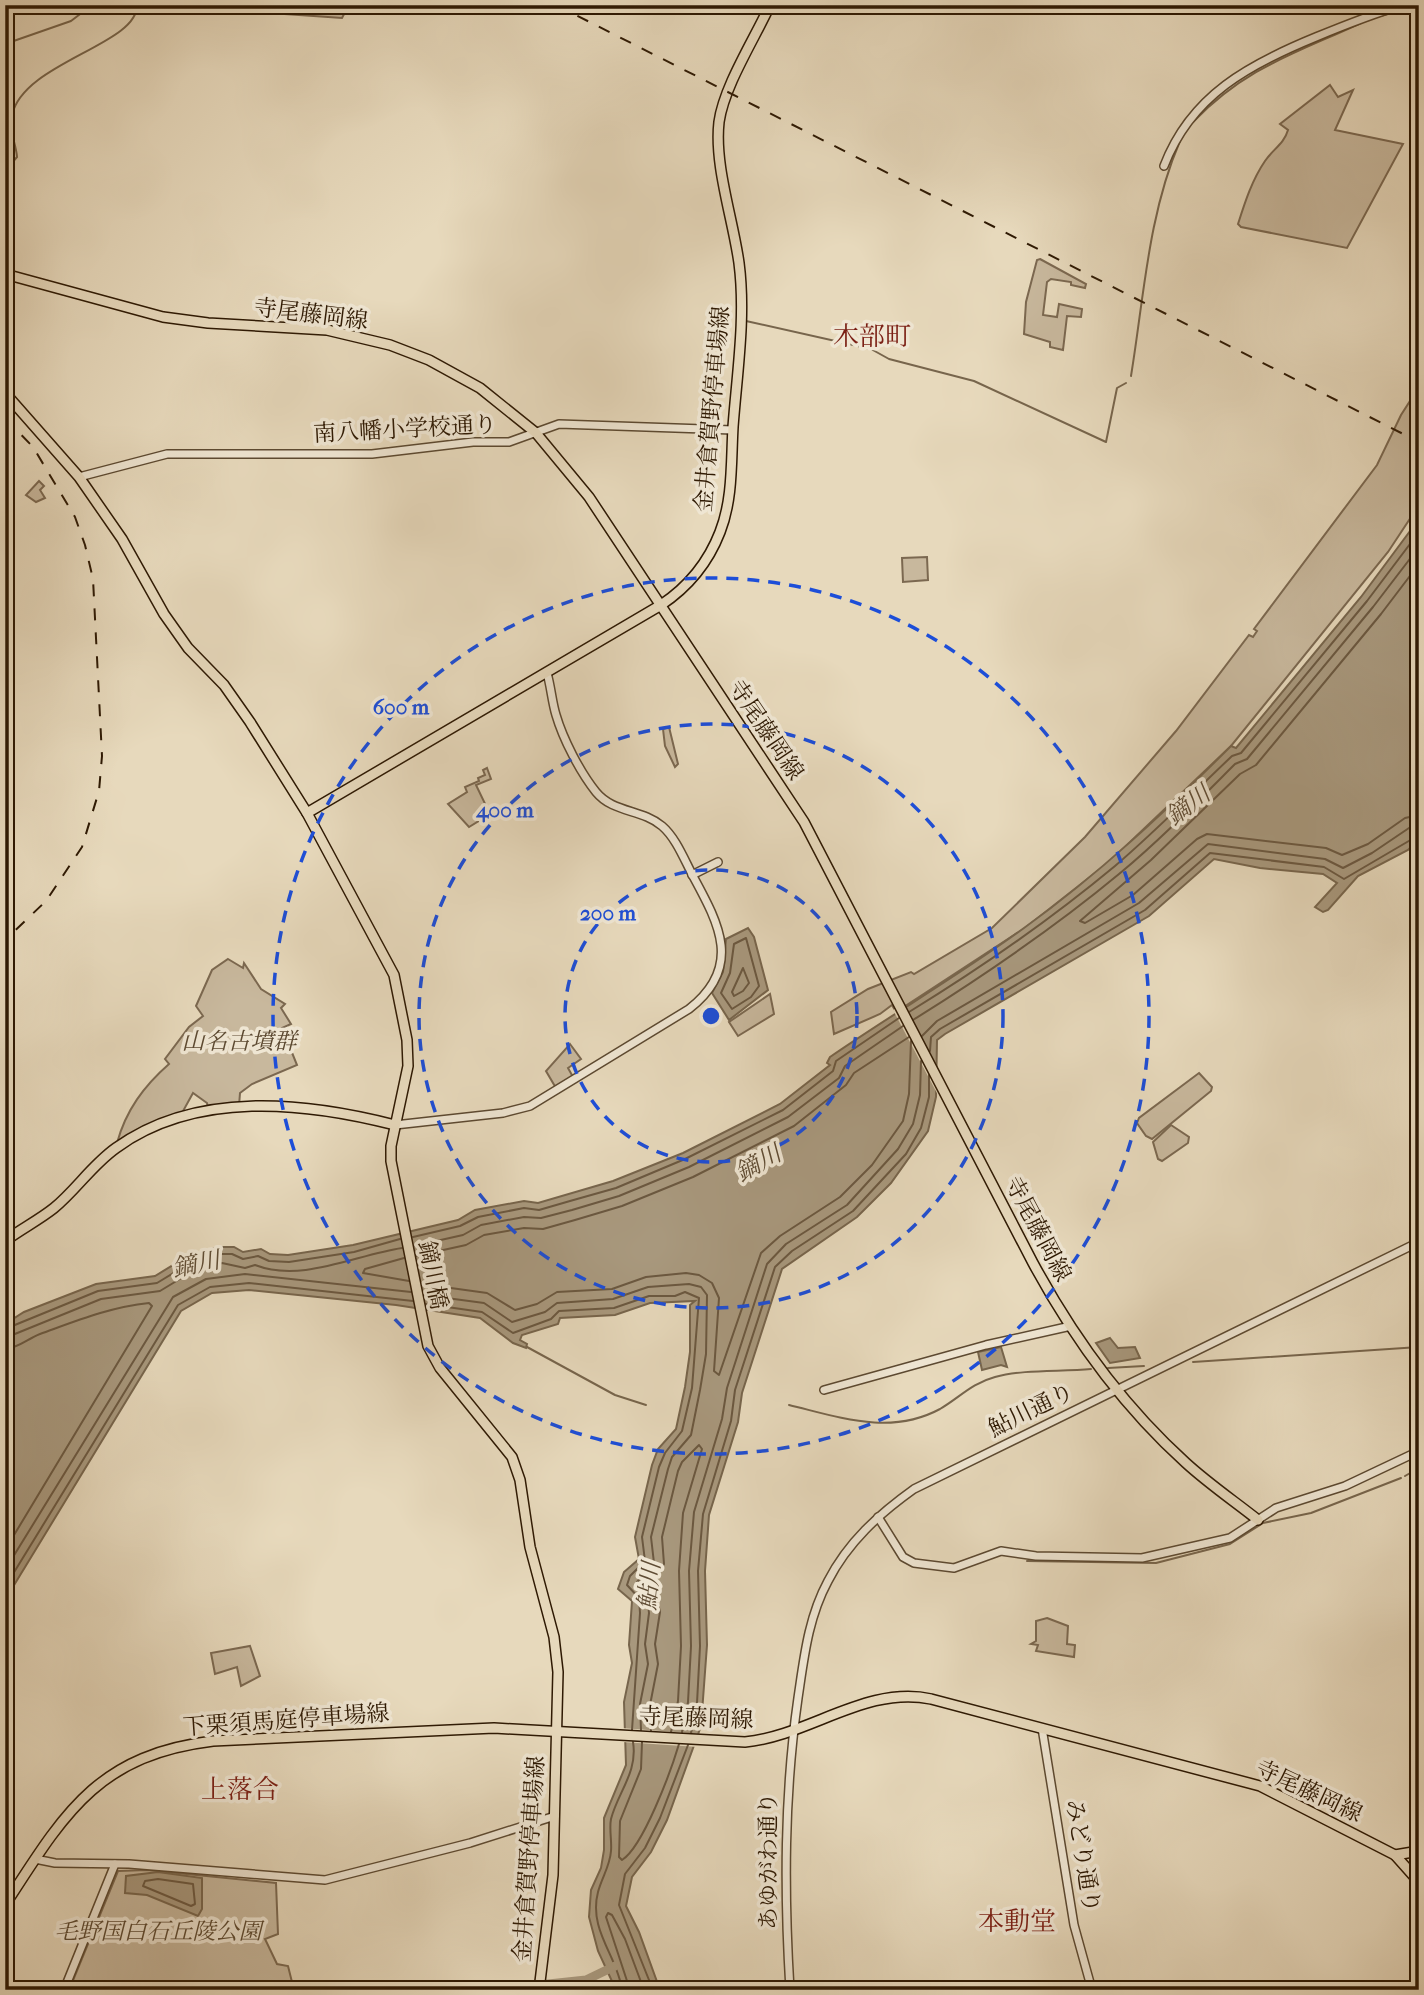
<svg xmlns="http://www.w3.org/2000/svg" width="1424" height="1995" viewBox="0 0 1424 1995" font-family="'IM FELL French Canon','Noto Serif JP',serif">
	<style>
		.green { fill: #c8b89d; stroke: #7b6850; stroke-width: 2 }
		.water { fill: #a8987d; stroke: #77654c; stroke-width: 2 }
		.pier { fill: #e7d9bc }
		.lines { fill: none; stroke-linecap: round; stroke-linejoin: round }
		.shore { stroke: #6b5840; stroke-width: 2 }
		.stream { stroke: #77654c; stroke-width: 2 }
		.river { stroke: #a8987d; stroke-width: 9 }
		.minor-casing { stroke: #5c4931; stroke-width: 10 }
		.major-casing { stroke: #2e1903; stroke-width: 12 }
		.minor { stroke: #efe6d3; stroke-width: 7 }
		.major { stroke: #e7d9bc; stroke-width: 9 }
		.rail { stroke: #2e1903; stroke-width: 2; stroke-dasharray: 12 12; stroke-linecap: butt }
		.ring { fill: none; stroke: #1d4ed8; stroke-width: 3.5; stroke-dasharray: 12 9 }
		.labels { text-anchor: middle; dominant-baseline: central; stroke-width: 7; stroke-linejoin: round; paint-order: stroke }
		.street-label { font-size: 23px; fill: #2e1903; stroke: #efe6d3 }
		.park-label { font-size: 23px; font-style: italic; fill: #5c4931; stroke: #efe6d3 }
		.water-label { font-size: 24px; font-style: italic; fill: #5f4c34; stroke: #efe6d3 }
		.quarter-label { font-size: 26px; fill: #7a1f14; stroke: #efe6d3 }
		.centre { fill: #1d4ed8; stroke: #efe6d3; stroke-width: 3.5 }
		.ring-label { font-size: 21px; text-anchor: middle; font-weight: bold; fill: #1d4ed8; stroke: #efe6d3; stroke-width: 7; stroke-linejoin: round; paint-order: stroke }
	</style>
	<rect width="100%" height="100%" fill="#e7d9bc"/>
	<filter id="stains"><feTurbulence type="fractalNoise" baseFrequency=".00286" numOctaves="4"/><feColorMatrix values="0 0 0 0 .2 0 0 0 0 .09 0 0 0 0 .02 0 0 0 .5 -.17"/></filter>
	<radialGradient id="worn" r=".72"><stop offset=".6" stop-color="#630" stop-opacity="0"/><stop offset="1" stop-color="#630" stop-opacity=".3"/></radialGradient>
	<g class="green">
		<path d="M273,5H349L342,18L271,13Z"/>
		<path d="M1330,85L1338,97L1353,90L1335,130L1403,144L1347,248L1241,227L1238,224C1245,202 1252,180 1265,161C1273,149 1284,144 1288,130L1280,124Z"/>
		<path d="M1040,259L1086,284L1085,288L1071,285V282L1051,279L1047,282L1043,315L1057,317L1059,304L1082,309L1081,317L1067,316L1063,350L1050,347V342L1024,334L1026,302L1037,260Z"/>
		<path d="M1419,387V505L1388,552L1231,746L1109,862L1025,928L896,1012L892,1005L880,1014L834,1034L831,1012L868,989L911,972L914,974L992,928L1085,837L1176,731L1249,635L1253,637L1257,631L1254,629L1377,465L1401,415Z"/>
		<path d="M39,481L44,486L40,490L45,498L36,502L26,495Z"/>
		<path d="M927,557L928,580L903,582L902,558Z"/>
		<path d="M669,727L678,764L675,767L665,746L663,729Z"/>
		<path d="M487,768L491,779L476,785L490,814L469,827L448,804L467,792L465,787L479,781L478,778L485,775L483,770Z"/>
		<path d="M228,959L243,968L244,963L261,989L285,1004L281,1008L291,1024L282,1028L297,1065L252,1084L240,1093L239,1106L208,1108L207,1103L193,1093L182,1113L140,1129L117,1143C126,1110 144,1086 169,1064L165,1059L189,1027L203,1016L196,1006L212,970Z"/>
		<path d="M770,994L774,1014L738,1036L729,1022Z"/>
		<path d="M570,1044L581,1059L568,1068L573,1077L556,1088L546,1071Z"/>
		<path d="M1199,1073L1212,1087L1211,1091L1152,1139L1146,1136L1137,1123L1139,1118Z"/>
		<path d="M1171,1125L1189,1137L1188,1143L1162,1161L1158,1159L1153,1142Z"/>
		<path d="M1047,1618L1068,1626L1067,1644L1075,1645L1074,1657L1036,1651L1038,1645L1031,1644L1036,1641V1621Z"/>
		<path d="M250,1646L260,1676L241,1686L237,1667L215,1674L211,1653Z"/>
		<path d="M147,1870L276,1883L278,1934L265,1939L277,1964L288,1966L294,1990H69L118,1871Z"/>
	</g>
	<g class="water">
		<path d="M1419,519V839L1408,850L1358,876L1328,910L1323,912L1315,907L1337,883L1323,874L1260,868L1214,859L1149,916L945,1034L937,1040L936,1097L928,1131L891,1183L857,1217L782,1269L742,1393L738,1422L709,1515L705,1571L707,1645L701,1726L667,1820L651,1852L632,1877L626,1906L639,1932L660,1990H616L598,1951L589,1917L591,1890L601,1868L604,1850V1818L626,1765L624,1702L632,1663L629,1645L632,1601L618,1589L624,1572L639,1559L635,1537L652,1465L658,1449L676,1429L685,1387L690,1352V1305L695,1301L650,1303L615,1315L560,1318L558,1324L522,1335L520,1340L527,1344L526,1348L513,1343L480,1318L396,1305L249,1290L212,1293L181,1311L5,1600V1324L24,1312L96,1284L155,1276L183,1259L218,1247H234L243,1252L261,1249L270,1254L288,1255L353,1245L458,1220L475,1210L524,1201L538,1203L613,1181L683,1153L780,1104L830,1065L827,1063L830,1057C894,1013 961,974 1024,928C1099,874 1166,811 1231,746L1236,748L1361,597Z"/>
		<path d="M748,928L754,937L768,990L729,1020L712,993L723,972L726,939Z"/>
		<path d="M1110,1338L1118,1348L1135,1347L1140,1358L1110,1363L1096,1343Z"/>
		<path d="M1001,1347L1007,1367L1001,1365L982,1370L978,1352Z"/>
		<path d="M1419,1354V1422L1413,1355Z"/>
		<path d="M158,1872L202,1878V1909L198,1916L147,1895L125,1893L126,1876Z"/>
	</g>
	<g class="pier">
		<path d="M903,1004L938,1083L939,1097L893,1010Z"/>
		<path d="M621,1728L702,1734L698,1747L623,1742Z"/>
	</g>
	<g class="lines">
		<g class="shore">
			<path d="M1419,564L1381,614L1256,765L1240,774L1151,860L1080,921L1085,923L1133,895L1197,839L1207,834L1326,848L1342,855L1368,844L1405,818L1419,815"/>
			<path d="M746,938L759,986L751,997L732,1009L721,993L730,973L734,944Z"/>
			<path d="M743,968L749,983L743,991L734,996L732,992Z"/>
			<path d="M909,1012C981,968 1050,920 1115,866C1156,831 1193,793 1232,756L1241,753L1367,601L1419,532"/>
			<path d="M913,1020C985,975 1054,928 1119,874C1160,840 1197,802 1235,764L1247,759L1373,607L1419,547"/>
			<path d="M922,1036L937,1021L1139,903L1208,844L1325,859L1343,868L1372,853L1409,828L1419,826"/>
			<path d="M930,1051L931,1037L940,1029L1145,910L1210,853L1324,867L1344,879L1419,835"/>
			<path d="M413,1237L460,1226L478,1217L524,1208L539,1210L570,1201L616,1188L685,1159L783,1110L833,1071L836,1061L899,1018"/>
			<path d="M414,1246L463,1235L481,1225L524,1217L541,1218L572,1210L619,1196L689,1167L788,1117L839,1078L845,1066L903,1026"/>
			<path d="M416,1256L466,1245L484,1235L524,1228L543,1229L575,1220L622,1206L693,1177L794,1126L846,1085L854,1073L909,1037"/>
			<path d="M404,1258L365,1269L363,1273L409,1281"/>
			<path d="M422,1284L487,1293L515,1310L537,1304L557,1292L612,1289L646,1277L686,1273L699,1275L712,1283L719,1298L714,1371L719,1375L761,1253L780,1236L840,1197L872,1165L903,1121L909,1094L911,1041"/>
			<path d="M424,1295L484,1303L512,1322L545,1312L557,1303L613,1299L648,1287L689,1284L701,1287L707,1295L706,1354L700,1390L691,1435L672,1457L668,1469L651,1537L654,1563L637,1582L647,1596L649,1613L645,1644L648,1664L640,1704L641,1730"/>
			<path d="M426,1304L482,1312L513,1333L551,1319L559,1311L614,1308L649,1296H675L685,1292L699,1298L692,1388L682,1431L665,1453L659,1467L642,1537L645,1561L630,1576L627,1585L639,1598L640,1613L632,1730"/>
			<path d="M5,1329L98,1291L157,1283L185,1266L220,1254H232L243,1259L258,1256L269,1261L289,1262L354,1252L400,1239"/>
			<path d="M5,1338L101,1299L160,1291L188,1274L222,1263L245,1268L255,1265C302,1283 355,1255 402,1248"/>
			<path d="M5,1349C19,1348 27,1339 40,1334C76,1321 110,1307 149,1303L152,1306L5,1550"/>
			<path d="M5,1570L173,1297L206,1279L245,1274L411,1292"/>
			<path d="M5,1587L178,1305L210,1287L249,1283L413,1301"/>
			<path d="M651,1731L650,1705L658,1664L655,1644L660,1612L653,1583L664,1564L662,1537L678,1471L682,1462L699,1445L702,1449L683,1513L679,1571L681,1646L678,1701L671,1732"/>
			<path d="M682,1732L688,1702L691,1646L689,1571L694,1512L722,1419L727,1388L767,1264L786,1244L847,1205L898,1149L913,1124L920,1095L921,1061"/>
			<path d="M691,1733L697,1703L700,1646L698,1571L703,1514L731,1421L735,1390L775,1267L792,1251L853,1211L906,1154L921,1128L929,1097V1075"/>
			<path d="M642,1742L641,1769L620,1821L619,1857L622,1860C643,1847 671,1771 679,1744"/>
			<path d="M158,1879L193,1884L195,1904L191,1906L143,1886L145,1881Z"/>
			<path d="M622,1990C618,1957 588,1930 598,1892C602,1877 610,1866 611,1851C612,1841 609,1829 611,1819C618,1792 638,1772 633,1742"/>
			<path d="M630,1990L606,1917L608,1913L612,1915L625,1939L644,1990"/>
			<path d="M653,1990L619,1905L625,1874L645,1848L660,1818L688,1745"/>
		</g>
		<g class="stream">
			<path d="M1376,17L1419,6"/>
			<path d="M5,44L71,21L92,5"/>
			<path d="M1193,122C1246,67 1294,54 1361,23"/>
			<path d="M5,171L17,157C16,143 8,130 12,115C24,62 138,45 137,5"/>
			<path d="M746,321L871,349L889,359L974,381L1106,442L1117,388L1126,383"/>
			<path d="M1131,376C1144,297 1148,215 1180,141"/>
			<path d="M527,1347L615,1395L646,1405"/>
			<path d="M1193,1362L1419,1347"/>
			<path d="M1108,1368L1144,1366"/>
			<path d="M789,1405C839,1417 890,1436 940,1409C959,1398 972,1383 995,1377C1024,1369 1061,1372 1091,1369"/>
			<path d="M1405,1476L1419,1468"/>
			<path d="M1027,1561L1156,1563L1230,1544L1263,1523L1311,1513L1401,1478"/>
			<path d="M521,1990L530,1986"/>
		</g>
		<path class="river" d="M530,1986L586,1980L615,1966"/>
		<g class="minor-casing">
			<g id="minor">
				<path d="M1164,166C1191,95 1250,64 1316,37C1345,25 1373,14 1403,5"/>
				<path d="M79,477L167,454H372L473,442H509L559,424L733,430"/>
				<path d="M692,875L718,862"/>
				<path d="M395,1125L503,1113L530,1106L689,1009C743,967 719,924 693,876C684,859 676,838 662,826C642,809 613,813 596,792C580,772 563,739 556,715C552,702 551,687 547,673"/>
				<path d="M824,1390L986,1345L1071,1326"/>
				<path d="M878,1517L903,1557L914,1563L954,1568L1001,1551L1036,1556L1142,1558L1230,1538L1276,1508L1345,1486L1419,1451"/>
				<path d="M1042,1728L1074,1925L1092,1990"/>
				<path d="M35,1859L55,1863L129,1864L325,1880L470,1843L555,1816"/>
				<path d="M64,1990L115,1864"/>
				<path d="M790,1990C784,1891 784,1796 798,1698C804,1658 808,1618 828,1581C848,1542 879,1514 914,1489L1419,1242"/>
			</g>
		</g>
		<g class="major-casing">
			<g id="major">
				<path d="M5,274L163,317L208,323L327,330L390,345L429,360L480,388L536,433L589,497L804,822L1033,1263C1073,1337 1124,1407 1186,1463C1209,1484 1234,1501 1258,1520"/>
				<path d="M5,393L79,477L122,539L164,614L188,648L224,685L250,722L307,813L394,975L407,1040L408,1066L391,1146V1161L428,1346L440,1368L512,1457L520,1480L530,1547L554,1637L558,1672L553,1875L539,1990"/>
				<path d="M307,813L661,605C688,587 708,563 720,532C733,499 731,462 733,427C737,373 746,317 739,263C733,219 714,165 719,122C724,86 755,38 770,5"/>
				<path d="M5,1241C21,1229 39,1220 54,1208C76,1190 92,1165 116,1148C196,1090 305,1102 395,1125"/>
				<path d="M1395,1855L1419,1851"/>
				<path d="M5,1905C64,1814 97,1755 213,1741L494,1728L745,1742C809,1736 866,1685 931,1699L1260,1786L1395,1855L1419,1882"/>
			</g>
		</g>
		<use href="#minor" class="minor"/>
		<use href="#major" class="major"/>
		<g class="rail">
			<path d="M556,5L1419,442"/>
			<path d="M5,418L33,447L75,517L85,545L93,579L102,756L99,791L82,847L46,901L5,940"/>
		</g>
	</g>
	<g class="ring">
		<circle cx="711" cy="1016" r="146"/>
		<circle cx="711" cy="1016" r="292"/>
		<circle cx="711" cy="1016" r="438"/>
	</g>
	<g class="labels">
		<g class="street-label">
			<text transform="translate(311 314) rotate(7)">寺尾藤岡線</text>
			<text transform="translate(712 409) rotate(-85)">金井倉賀野停車場線</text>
			<text transform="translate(405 429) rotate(-3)">南八幡小学校通り</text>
			<text transform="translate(766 730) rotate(56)">寺尾藤岡線</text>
			<text transform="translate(1038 1229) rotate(62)">寺尾藤岡線</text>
			<text transform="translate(433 1275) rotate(79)">鏑川橋</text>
			<text transform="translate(1031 1410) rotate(-26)">鮎川通り</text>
			<text transform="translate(696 1718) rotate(2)">寺尾藤岡線</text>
			<text transform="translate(286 1720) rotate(-4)">下栗須馬庭停車場線</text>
			<text transform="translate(1309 1791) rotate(25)">寺尾藤岡線</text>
			<text transform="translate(1083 1856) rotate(81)">みどり通り</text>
			<text transform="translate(529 1859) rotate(-86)">金井倉賀野停車場線</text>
			<text transform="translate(768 1861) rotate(-90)">あゆがわ通り</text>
		</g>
		<g class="park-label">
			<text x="239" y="1041">山名古墳群</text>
			<text x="158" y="1931">毛野国白石丘陵公園</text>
		</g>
		<g class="water-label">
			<text transform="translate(1188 805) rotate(-37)">鏑川</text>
			<text transform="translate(758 1163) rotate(-29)">鏑川</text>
			<text transform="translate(196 1264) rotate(-11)">鏑川</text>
			<text transform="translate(649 1586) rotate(-84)">鮎川</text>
		</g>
		<g class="quarter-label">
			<text x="872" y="336">木部町</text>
			<text x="240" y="1789">上落合</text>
			<text x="1017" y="1921">本動堂</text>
		</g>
	</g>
	<circle cx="711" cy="1016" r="10" class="centre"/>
	<g class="ring-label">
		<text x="401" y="714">600 m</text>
		<text x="505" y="817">400 m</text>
		<text x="608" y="920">200 m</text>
	</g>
	<rect width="1424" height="1995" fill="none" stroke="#e7d9bc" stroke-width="28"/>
	<rect x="7" y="7" width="1410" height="1981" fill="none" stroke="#2e1903" stroke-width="3.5"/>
	<rect x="14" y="14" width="1396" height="1967" fill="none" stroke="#2e1903" stroke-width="2"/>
	<rect width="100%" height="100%" filter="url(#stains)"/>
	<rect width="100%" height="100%" fill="url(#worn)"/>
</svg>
